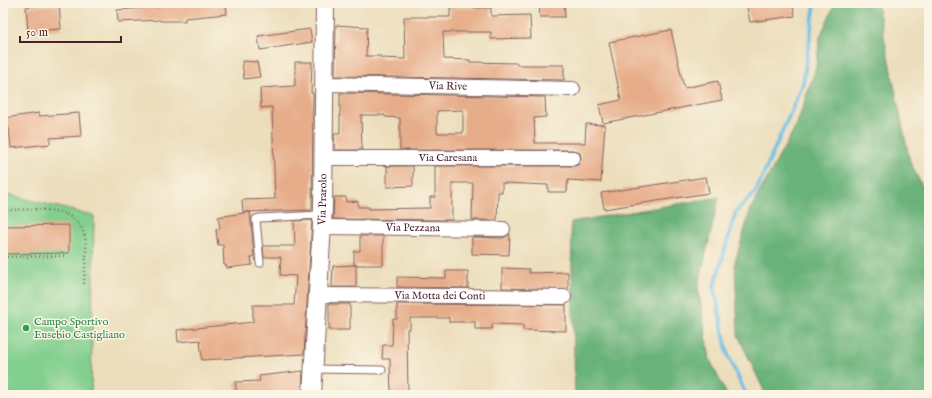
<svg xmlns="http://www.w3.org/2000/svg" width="932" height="398" viewBox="0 0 932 398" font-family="'IM FELL English',serif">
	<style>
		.green { fill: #82cf8e; stroke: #66775c }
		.forest { fill: #69b279; stroke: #5a6852 }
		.water { fill: #69bde5; stroke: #5a6e88 }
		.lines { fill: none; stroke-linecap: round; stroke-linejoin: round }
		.stream { stroke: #69bde5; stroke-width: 4 }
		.building { fill: #e7ad8a; fill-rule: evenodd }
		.service-casing { stroke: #83625e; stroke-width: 9 }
		.minor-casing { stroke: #83625e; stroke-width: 16 }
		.tertiary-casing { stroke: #83625e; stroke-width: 20 }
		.path { stroke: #83625e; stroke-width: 2.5; stroke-dasharray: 1 3; stroke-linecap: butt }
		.service { stroke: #fff; stroke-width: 7 }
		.minor { stroke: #fff; stroke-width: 14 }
		.tertiary { stroke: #fff; stroke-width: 18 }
		.leisure-dot { fill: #2e9e5b; stroke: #fcf5e5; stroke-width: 1.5 }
		.labels { text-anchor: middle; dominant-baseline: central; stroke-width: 3; stroke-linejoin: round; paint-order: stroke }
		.street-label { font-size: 11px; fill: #4a1f2b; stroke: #fcf5e5 }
		.leisure-label { font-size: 11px; fill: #27864d; stroke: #fcf5e5; text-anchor: start }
	</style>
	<rect width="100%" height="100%" fill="#fcf5e5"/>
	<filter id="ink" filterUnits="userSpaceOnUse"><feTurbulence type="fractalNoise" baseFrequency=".025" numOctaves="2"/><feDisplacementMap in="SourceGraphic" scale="8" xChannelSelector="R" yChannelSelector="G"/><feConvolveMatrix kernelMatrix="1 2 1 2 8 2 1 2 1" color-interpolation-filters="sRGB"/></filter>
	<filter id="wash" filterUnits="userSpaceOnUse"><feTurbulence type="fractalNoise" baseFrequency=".012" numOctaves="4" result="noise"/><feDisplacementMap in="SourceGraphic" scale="16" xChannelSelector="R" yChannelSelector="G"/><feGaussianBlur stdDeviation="0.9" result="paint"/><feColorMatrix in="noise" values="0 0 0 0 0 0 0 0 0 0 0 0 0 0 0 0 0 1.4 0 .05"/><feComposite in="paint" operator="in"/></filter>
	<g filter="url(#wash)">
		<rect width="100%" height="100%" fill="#ecdebc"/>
		<path class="green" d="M6,194L94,216L91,395H3V195Z"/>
		<g class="forest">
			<path d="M835,3H877L910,162L929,200V395H766L738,335L735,262L751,208L797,124L816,67L820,37Z"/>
			<path d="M719,197L698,287L710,360L727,395H575L571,222Z"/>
		</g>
		<path class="water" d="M618,3H635V6L628,11L626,8L622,9Z"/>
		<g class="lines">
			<path class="stream" d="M746,395L728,355L714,287L736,212L756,191L803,84L815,3"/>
		</g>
		<g id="blocks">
			<g class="building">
				<path d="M159,3H226L227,14L185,18V21H160V20L118,22L117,10L159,7Z"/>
				<path d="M539,3H564L565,17H540Z"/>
				<path d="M746,3H792L795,16L750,22Z"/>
				<path d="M59,4L61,29L28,31L26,7Z"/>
				<path d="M450,8H491V16L530,15L531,38L491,39V32H443L444,59L470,60V62L517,63V65H564V80L335,76L336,25L367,27L366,56H381V58L405,59L404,17H450Z"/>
				<path d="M310,29L312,42L260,50L258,36Z"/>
				<path d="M671,30L684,88L718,81L722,100L603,123L599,105L621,100L609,42Z"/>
				<path d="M242,61L257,62L260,77L244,79Z"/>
				<path d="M295,62H312L311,93H313L312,210L243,212L242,200L275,199L272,107L261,108L260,88L295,86Z"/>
				<path d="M340,93L545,97L546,117L534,118L535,143H585L586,124L605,125L601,182L568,180L567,192H548V185L502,183V192H498L497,220H472L473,183H452V220L333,219L334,197H346V202L358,201V207H369V209L430,208V197H435V166H573L578,165L581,158L580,153L573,150H400V118L385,117V115H361L362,150H335L334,134H340ZM463,110V133H437V111Z"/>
				<path d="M39,113V116L79,113L81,136L50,138V144L11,148L9,128L5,129L4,118Z"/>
				<path d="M387,166H413V186L387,187Z"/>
				<path d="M706,177L709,193L604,209L601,193Z"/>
				<path d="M250,212L254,257H251L252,265L227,268L226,265H224L223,245H218L216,229H220L218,217Z"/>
				<path d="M312,220L304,354L202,360L200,340L178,342L177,330L253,322V305H294L296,276L280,275L281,257H264L263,246H295L294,221Z"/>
				<path d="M69,225V253L3,254V226Z"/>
				<path d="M510,234L509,255L472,254V237L503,238Z"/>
				<path d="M360,236H383V265H354V251H360Z"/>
				<path d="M356,265V287H332L333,266Z"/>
				<path d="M502,268L529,269V273L568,272V290L502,288Z"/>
				<path d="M446,271H468V288L397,287V277L446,278Z"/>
				<rect x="329" y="304" width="21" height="26"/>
				<path d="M397,304L566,305V331L523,330V325L492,324V329H475V322H449V318H410V329H407L408,395H391L390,359H382L383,345H392L393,319H397Z"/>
				<path d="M303,371L302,395H237L235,382L260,381L259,376Z"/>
			</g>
		</g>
	</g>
	<g filter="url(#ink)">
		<use href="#blocks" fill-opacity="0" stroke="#83625e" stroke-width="1"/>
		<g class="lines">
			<g class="service-casing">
				<g id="service">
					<path d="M260,263L256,219L259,218L322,215"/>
					<path d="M314,369L382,370"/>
				</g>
			</g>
			<g class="minor-casing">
				<g id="minor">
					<path id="s1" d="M324,84L573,89"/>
					<path id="s2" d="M323,158H573"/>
					<path id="s3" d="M322,227L503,229"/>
					<path id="s4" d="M317,295L564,297"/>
				</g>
			</g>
			<g class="tertiary-casing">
				<g id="tertiary">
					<path id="s5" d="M312,395L323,207L325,3"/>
				</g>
			</g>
			<g class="path">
				<path d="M3,210C35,210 81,201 86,244C87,257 84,272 84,284"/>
				<path d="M3,257L67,256"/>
			</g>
			<use href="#service" class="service"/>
			<use href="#minor" class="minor"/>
			<use href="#tertiary" class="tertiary"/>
		</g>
	</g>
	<circle class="leisure-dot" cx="26" cy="328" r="4"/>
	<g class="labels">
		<g class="street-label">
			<text stroke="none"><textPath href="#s1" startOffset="124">Via Rive</textPath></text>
			<text stroke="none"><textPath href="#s2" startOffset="125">Via Caresana</textPath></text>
			<text stroke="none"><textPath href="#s5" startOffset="196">Via Prarolo</textPath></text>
			<text stroke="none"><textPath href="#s3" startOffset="91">Via Pezzana</textPath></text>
			<text stroke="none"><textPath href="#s4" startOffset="123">Via Motta dei Conti</textPath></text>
		</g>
		<g class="leisure-label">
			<text x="34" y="322">Campo Sportivo<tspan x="34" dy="13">Eusebio Castigliano</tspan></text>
		</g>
	</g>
	<rect width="932" height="398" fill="none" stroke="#fcf5e5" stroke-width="16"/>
	<path d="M20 36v6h101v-6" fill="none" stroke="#4a1f2b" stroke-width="2"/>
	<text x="26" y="36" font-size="12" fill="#4a1f2b" stroke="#fcf5e5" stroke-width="3" paint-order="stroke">50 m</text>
</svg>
